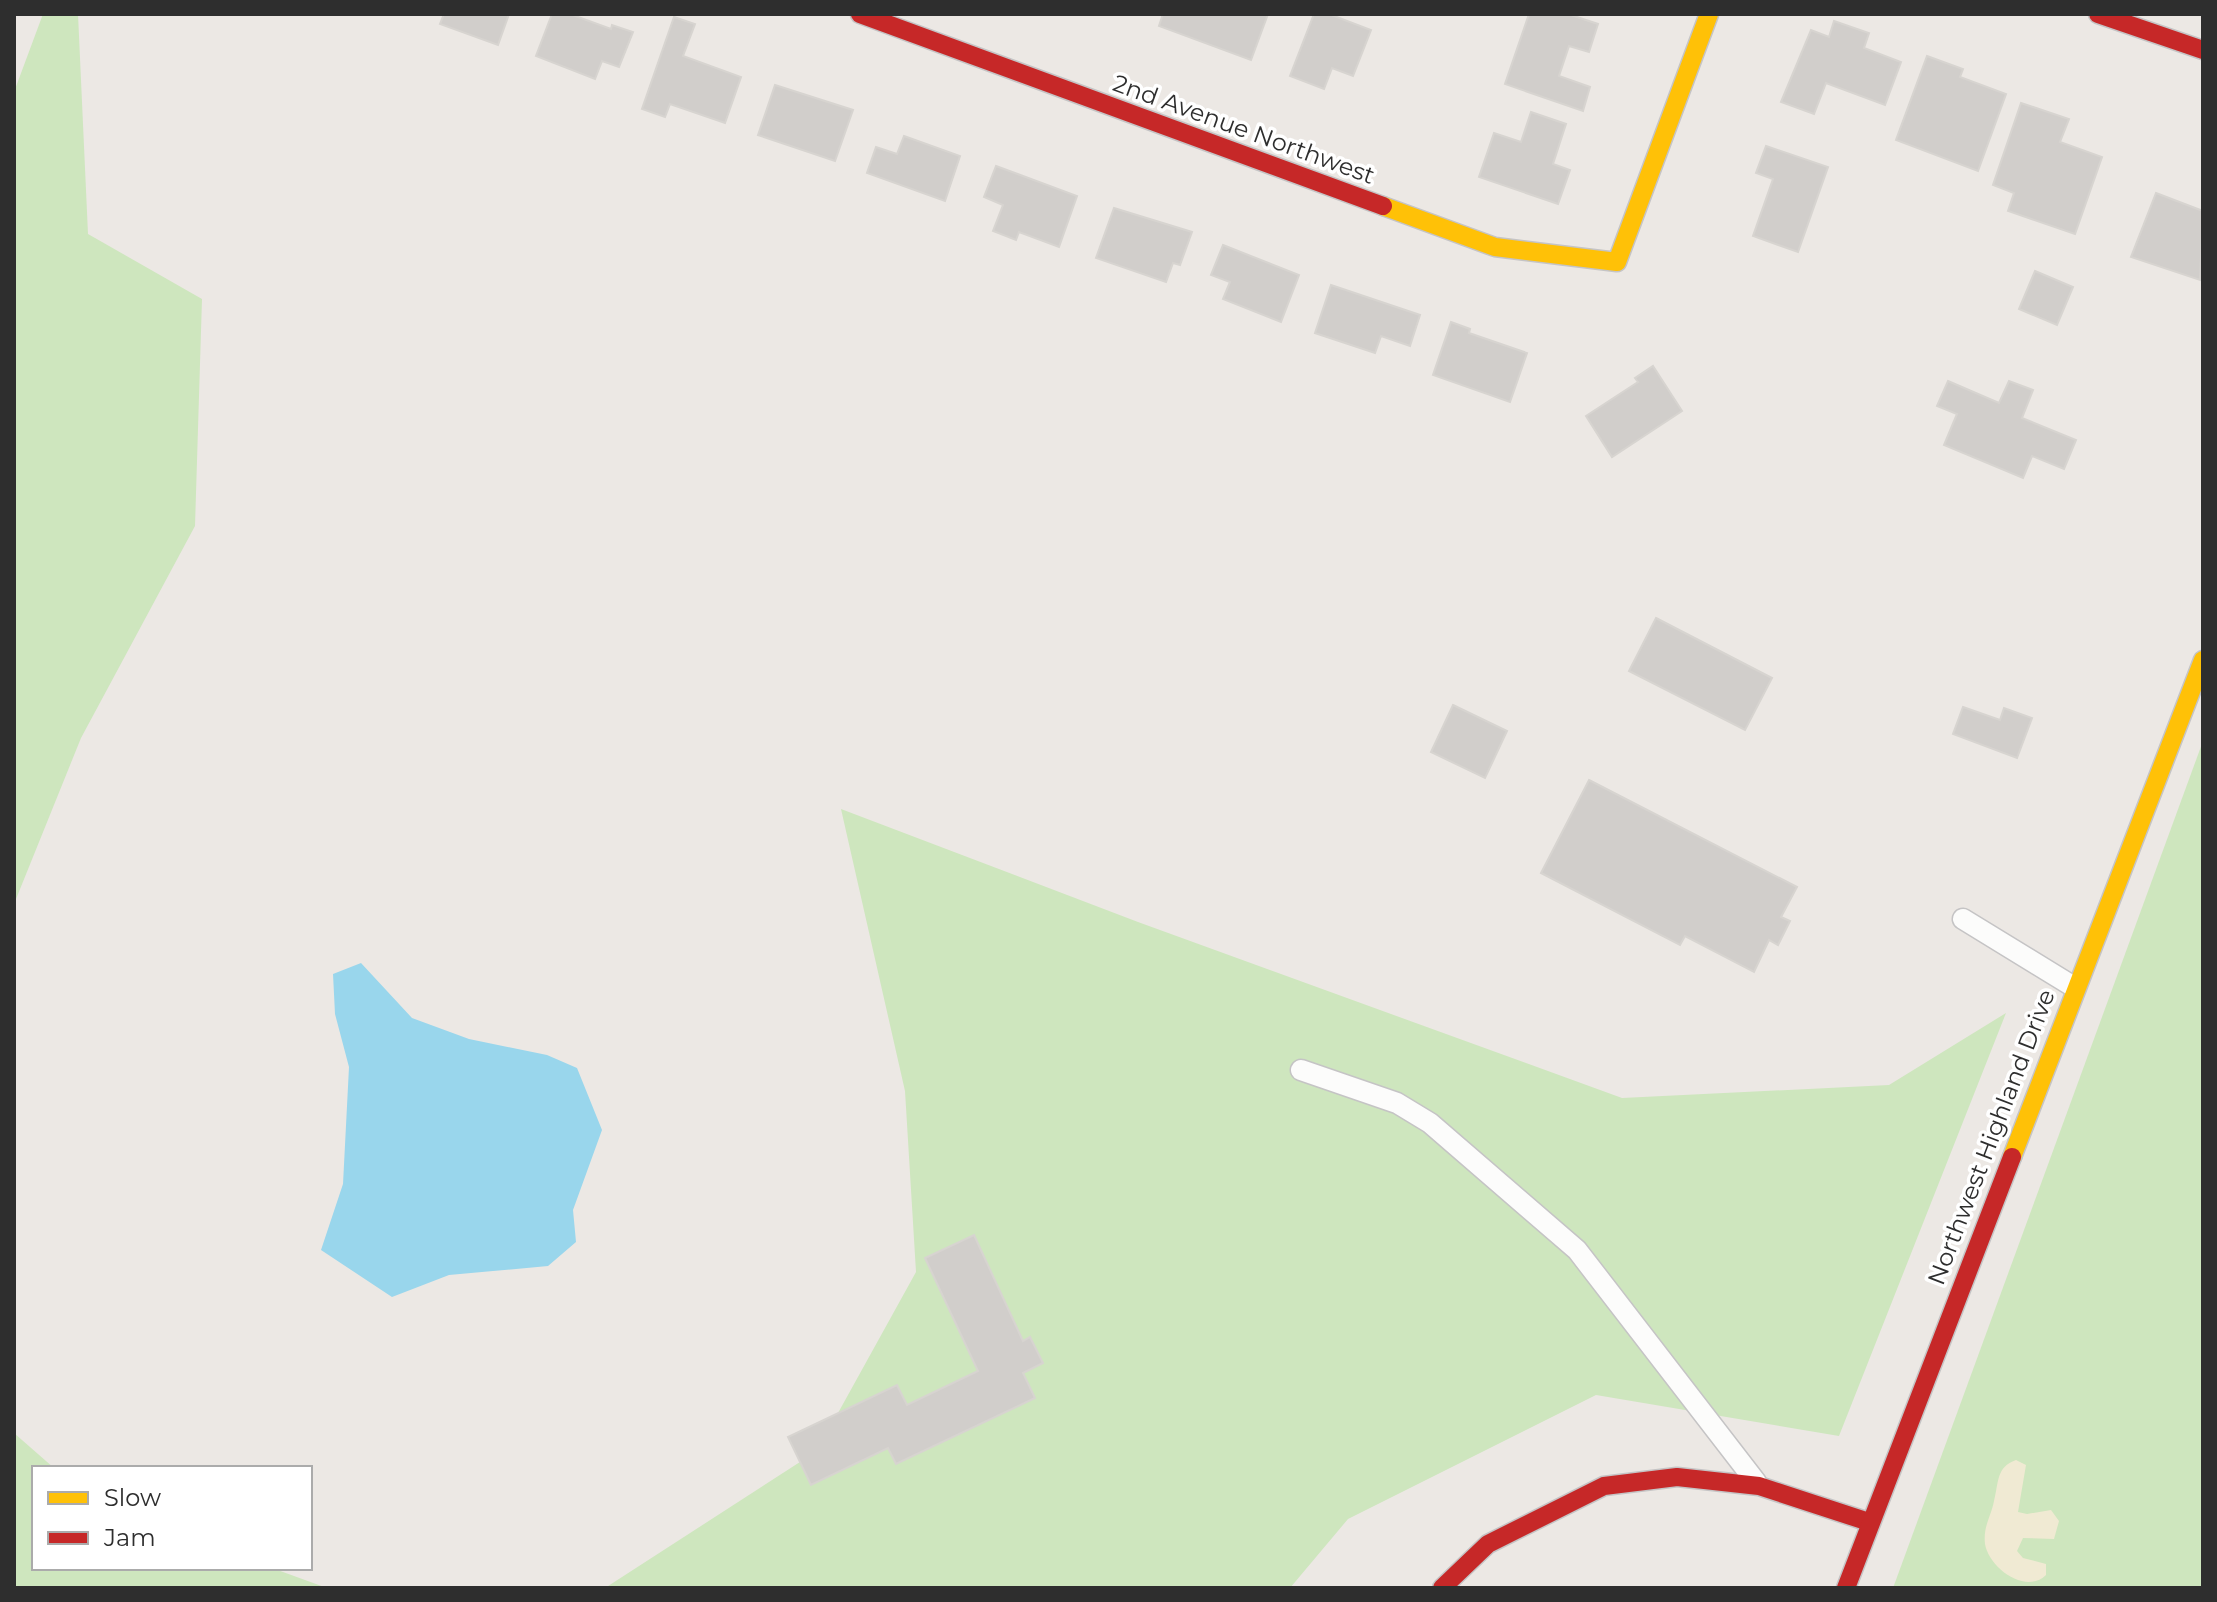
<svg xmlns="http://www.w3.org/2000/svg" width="2217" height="1602" viewBox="0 0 2217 1602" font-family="Montserrat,sans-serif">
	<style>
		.green { fill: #cee6be }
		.sand { fill: #f0ead3 }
		.water { fill: #99d6ec }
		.building { fill: #d1cecb; stroke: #d7d4d0; stroke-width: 2 }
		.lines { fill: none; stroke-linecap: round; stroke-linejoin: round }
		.lane-casing { stroke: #c5c4c5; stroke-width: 23 }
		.slow-casing { stroke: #c5c4c5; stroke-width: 21 }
		.jam-casing { stroke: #c5c4c5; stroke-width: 21 }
		.lane { stroke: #fcfcfb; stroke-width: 20 }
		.slow { stroke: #ffc107; stroke-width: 18 }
		.jam { stroke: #c62828; stroke-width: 18 }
		.labels { text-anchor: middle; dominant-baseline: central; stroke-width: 7; stroke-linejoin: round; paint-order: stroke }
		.street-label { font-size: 24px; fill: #2e2e2e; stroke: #fff }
	</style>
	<rect width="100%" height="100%" fill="#ece8e4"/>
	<g class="green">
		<path d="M43,14H78L88,234L202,299L195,526L81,738L14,904V92Z"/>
		<path d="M2203,741V1588H1893Z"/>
		<path d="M841,809L1138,922L1622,1098L1889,1085L2006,1013L1839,1436L1596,1395L1348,1519L1290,1588H605L817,1451L916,1272L905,1091Z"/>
		<path d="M14,1433L54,1468H34V1568H272L327,1588H14Z"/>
	</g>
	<path class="sand" d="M2016,1460L2026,1465L2018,1512L2027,1514L2051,1510L2059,1521L2054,1539L2023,1538L2017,1551L2023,1558L2046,1564V1575C2026,1595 1989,1568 1985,1544C1983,1526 1991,1517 1994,1501C1999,1482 1996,1467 2016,1460Z"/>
	<path class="water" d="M361,963L412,1018L469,1039L547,1055L577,1068L602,1130L573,1210L576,1242L548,1266L449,1275L392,1297L321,1250L343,1184L349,1067L335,1014L333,974Z"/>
	<g class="building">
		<path d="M444,14H509L498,45L440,24Z"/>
		<path d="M552,14H570L611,29L612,25L633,32L619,67L602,61L595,79L536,56Z"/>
		<path d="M1163,14H1268L1251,60L1159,26Z"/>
		<path d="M1314,14H1329L1371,30L1353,76L1332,68L1324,89L1290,76Z"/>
		<path d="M1529,14H1568L1598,24L1589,52L1569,46L1559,76L1590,87L1583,111L1505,84Z"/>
		<path d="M674,17L695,24L683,56L741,77L725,123L670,104L665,117L642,109Z"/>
		<path d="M1834,21L1869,33L1864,48L1901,62L1885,105L1826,83L1814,114L1781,102L1811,30L1829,37Z"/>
		<path d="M1927,56L1963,69L1960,77L2006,94L1978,171L1896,140Z"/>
		<path d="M775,85L853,110L835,161L758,135Z"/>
		<path d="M2021,103L2069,119L2060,142L2102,157L2075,234L2008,211L2014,193L1993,185Z"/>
		<path d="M1531,112L1566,124L1553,164L1570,170L1558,204L1479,177L1494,133L1521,142Z"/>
		<path d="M904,136L960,156L945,201L867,173L876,147L897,154Z"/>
		<path d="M1766,146L1828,167L1798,252L1753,236L1773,179L1756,173Z"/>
		<path d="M996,166L1077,196L1059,247L1019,232L1016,240L993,231L1003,205L984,197Z"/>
		<path d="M2156,193L2203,211L2200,280L2131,257Z"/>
		<path d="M1114,208L1192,232L1180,265L1173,263L1166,282L1096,258Z"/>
		<path d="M1223,245L1299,275L1281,322L1223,299L1230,282L1211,275Z"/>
		<path d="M2035,271L2073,287L2057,325L2019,309Z"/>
		<path d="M1331,285L1420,315L1410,346L1381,336L1375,353L1315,333Z"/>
		<path d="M1451,322L1470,329L1469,333L1527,353L1510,402L1433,375Z"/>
		<path d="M1653,366L1682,411L1612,457L1586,416L1638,382L1635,378Z"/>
		<path d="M1948,381L1999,403L2009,381L2033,390L2022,418L2076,440L2064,469L2032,456L2023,478L1944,445L1957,414L1937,406Z"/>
		<path d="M1656,618L1772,678L1745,730L1629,671Z"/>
		<path d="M1453,705L1507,731L1485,778L1431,752Z"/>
		<path d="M1963,707L2000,720L2004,708L2032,718L2017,758L1953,734Z"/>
		<path d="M1589,780L1797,887L1781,917L1790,921L1778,945L1769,940L1754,972L1685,936L1680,945L1541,873Z"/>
		<path d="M974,1235L1023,1341L1030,1337L1043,1363L1023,1373L1035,1398L896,1464L888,1448L811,1485L788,1437L897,1385L907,1405L978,1371L925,1258Z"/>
	</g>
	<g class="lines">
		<g class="lane-casing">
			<g id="lane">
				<path d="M1963,919L2074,987"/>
				<path d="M1301,1070L1397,1103L1430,1123L1577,1250L1756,1482"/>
			</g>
		</g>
		<g class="slow-casing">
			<g id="slow">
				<path d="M1383,206L1495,247L1617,262L1709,14"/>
				<path d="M2012,1157L2203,660"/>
			</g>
		</g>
		<g class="jam-casing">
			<g id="jam">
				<path d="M860,14L1383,206"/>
				<path d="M2098,14L2203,50"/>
				<path d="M1442,1588L1488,1544L1604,1486L1677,1477L1759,1486L1869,1522"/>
				<path d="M1846,1588L2012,1157"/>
			</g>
		</g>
		<use href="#lane" class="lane"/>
		<use href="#slow" class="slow"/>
		<use href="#jam" class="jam"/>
	</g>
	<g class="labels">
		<g class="street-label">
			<text transform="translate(1244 129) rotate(20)">2nd Avenue Northwest</text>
			<text transform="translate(1991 1137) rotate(-69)">Northwest Highland Drive</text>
		</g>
	</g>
	<rect width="2217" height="1602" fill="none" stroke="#2e2e2e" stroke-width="32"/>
	<rect x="32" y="1466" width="280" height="104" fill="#ffffff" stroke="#ababab" stroke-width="2"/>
	<rect x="48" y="1492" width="40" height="12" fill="#ffc107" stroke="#ababab" stroke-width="2"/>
	<text x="104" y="1506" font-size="24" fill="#2e2e2e">Slow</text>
	<rect x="48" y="1532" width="40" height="12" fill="#c62828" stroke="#ababab" stroke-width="2"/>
	<text x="104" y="1546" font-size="24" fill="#2e2e2e">Jam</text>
</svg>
